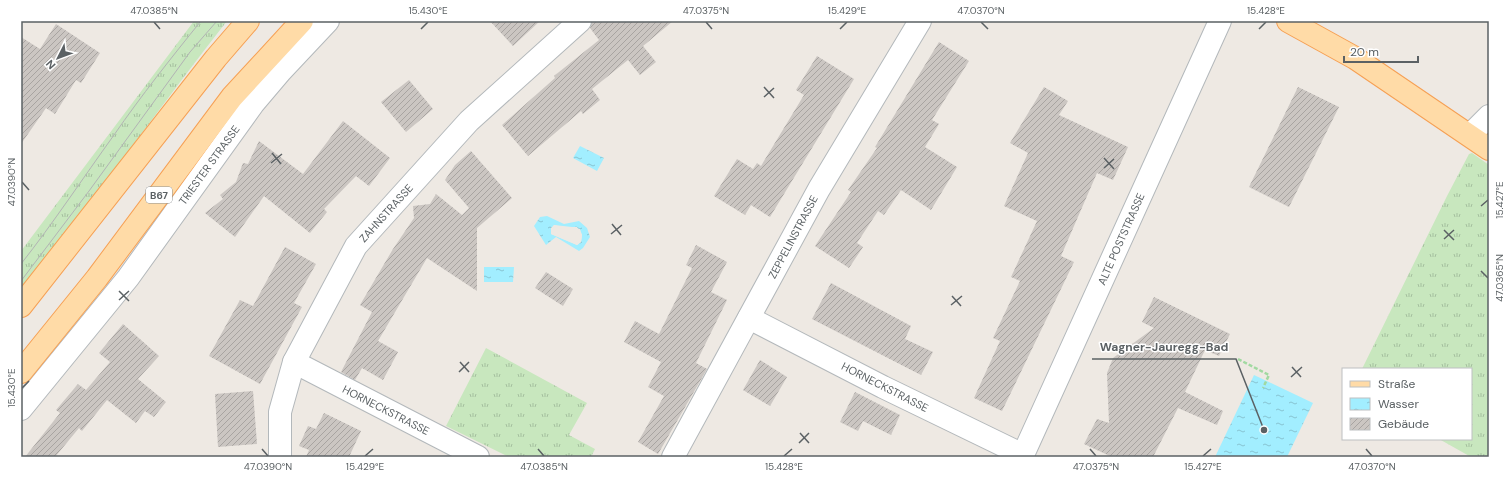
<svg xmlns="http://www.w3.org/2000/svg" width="1510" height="478" viewBox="0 0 1510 478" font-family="'DM Sans',sans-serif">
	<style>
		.grass { fill: url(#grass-tufts) }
		.water { fill: url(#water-ripples); fill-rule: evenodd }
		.pier { fill: #eee9e3; fill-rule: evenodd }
		.building { fill: url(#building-hatch) }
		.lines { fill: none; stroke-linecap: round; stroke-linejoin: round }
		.minor-casing { stroke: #b3b8bb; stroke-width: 24 }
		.major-casing { stroke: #f6a054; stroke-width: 24 }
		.path { stroke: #a1d9a1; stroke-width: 2.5; stroke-dasharray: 4 2; stroke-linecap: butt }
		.minor { stroke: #fff; stroke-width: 22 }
		.major { stroke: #ffdba7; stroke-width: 22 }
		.tram { stroke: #b2b3b4; stroke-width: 1 }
		.ticks { fill: none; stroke: #5b6164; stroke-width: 1.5 }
		.labels { text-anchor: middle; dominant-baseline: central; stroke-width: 3; stroke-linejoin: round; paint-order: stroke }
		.shield { fill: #fff; stroke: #8c9092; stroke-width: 1 }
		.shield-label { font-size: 10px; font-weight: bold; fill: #5b6164 }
		.street-label { font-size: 11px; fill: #5b6164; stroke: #fff }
		.leader { fill: none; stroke: #5b6164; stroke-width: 1.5 }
		.callout-dot { fill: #5b6164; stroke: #fff; stroke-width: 1.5 }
		.callout-label { font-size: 12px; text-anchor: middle; font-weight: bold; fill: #5b6164; stroke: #fff; stroke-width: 3; stroke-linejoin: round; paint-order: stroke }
		.neatline { fill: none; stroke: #5b6164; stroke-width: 1.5 }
		.ticks-label { font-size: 10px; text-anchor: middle; fill: #5b6164 }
	</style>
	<defs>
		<pattern id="grass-tufts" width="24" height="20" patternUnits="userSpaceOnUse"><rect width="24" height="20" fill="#c8e7be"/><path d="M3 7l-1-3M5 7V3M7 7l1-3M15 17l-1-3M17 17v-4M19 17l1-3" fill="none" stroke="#a5bf9e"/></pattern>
		<pattern id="water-ripples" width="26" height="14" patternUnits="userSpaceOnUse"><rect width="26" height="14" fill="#a2eeff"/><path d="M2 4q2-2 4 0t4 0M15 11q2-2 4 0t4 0" fill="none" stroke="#87c4d2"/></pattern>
		<pattern id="building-hatch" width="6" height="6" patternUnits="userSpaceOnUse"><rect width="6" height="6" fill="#cbc6c2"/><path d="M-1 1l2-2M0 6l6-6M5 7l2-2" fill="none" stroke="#a8a4a1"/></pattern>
	</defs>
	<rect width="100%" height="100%" fill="#eee9e3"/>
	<g class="grass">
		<path d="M194,21H227C157,110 92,204 21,292V251Z"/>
		<path d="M1472,153L1489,165V457H1471L1439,439H1471V369H1362L1447,196L1469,154Z"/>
		<path d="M486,348L587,403L569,435L595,449L591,457H509L446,426Z"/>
	</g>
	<g class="water">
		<path d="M580,146L604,158L597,171L573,158Z"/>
		<path d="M547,216L564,224L579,221L587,228L590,237L583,248L579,251L556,237L546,245L534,226L540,217ZM554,225L572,227L580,229L582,235L581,242L577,245L551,234Z"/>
		<path d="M484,267H514L513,282H484Z"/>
		<path d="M1254,375L1313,403L1287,457H1215Z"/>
	</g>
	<path class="pier" d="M554,225L563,227H577L582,235L581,242L577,245L551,234V228ZM554,227L563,229H576L580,235L579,241L576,243L553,232Z"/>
	<g class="building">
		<path d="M490,21H540L513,46Z"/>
		<path d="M592,21H673L643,46L656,62L640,75L628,60L592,89L600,100L583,114L581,111L528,156L502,125L555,78L554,76L599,40L590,28Z"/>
		<path d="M56,24L100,53L81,83L76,80L55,114L46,108L21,144V37L40,49Z"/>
		<path d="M939,42L969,61L932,120L939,124L925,147L957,167L931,210L901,190L884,215L878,211L857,243L863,247L849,268L815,246L851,192L848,190L877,148L875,147Z"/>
		<path d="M817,56L854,79L770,217L751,205L745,215L714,196L737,159L753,169L757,163L761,166L804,95L796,90Z"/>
		<path d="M409,80L433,109L406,132L381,102Z"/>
		<path d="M1044,87L1068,101L1059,115L1128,147L1113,180L1097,173L1061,256L1074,262L1002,411L974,398L1000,341L993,338L1020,281L1011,277L1037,221L1004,206L1028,153L1010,143Z"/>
		<path d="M1298,87L1339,107L1289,207L1249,187Z"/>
		<path d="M343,121L390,158L369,186L356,176L324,209L327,212L310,233L264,196L235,237L205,213L223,199L220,195L236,182L243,163L248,164L259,141L303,174Z"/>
		<path d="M471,151L512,198L477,228V291L427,258L378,341L398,352L383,380L362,368L355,380L341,372L372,312L360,305L393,249L414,218L413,206L430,204L436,194L462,215L469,208L445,180L455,165Z"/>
		<path d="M696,245L727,262L711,292L727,300L696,363L707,369L658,454L638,442L664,396L648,387L661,362L624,342L635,321L659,334L692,268L686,265Z"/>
		<path d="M285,247L316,264L294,303L302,307L260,384L209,356L240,300L253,306Z"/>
		<path d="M546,272L573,289L563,306L535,288Z"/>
		<path d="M831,283L911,326L905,339L933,352L921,375L812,319Z"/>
		<path d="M1154,297L1230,334L1219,356L1205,350L1185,392L1223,411L1217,425L1178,408L1153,457H1112L1084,444L1097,419L1109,423L1107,373L1113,358L1154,328L1142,322Z"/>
		<path d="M123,324L159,356L138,379L166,402L154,417L145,411L136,423L107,400L82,431L79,428L55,457H25L60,413L56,410L78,384L86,390L110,362L99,353Z"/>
		<path d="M760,360L787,377L770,406L743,390Z"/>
		<path d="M253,391L257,444L218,447L215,394Z"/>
		<path d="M855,392L900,415L891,435L863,421L858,431L840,422Z"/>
		<path d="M324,413L361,431L349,457H306L309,450L299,446L308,426L316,429Z"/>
	</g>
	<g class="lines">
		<g class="minor-casing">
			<g id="minor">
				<path d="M1470,135L1489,116"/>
				<path d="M749,318L883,387L1023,455"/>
				<path d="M294,362L478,457"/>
				<path d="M21,409L128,278L253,104L281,71L328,21"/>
				<path d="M280,457V412L294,362L356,246L469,121L580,21"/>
				<path d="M673,457L819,189L920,21"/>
				<path d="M1022,457L1220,21"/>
			</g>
		</g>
		<g class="major-casing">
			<g id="major">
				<path d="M1288,21L1355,58L1489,149"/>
				<path d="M21,306L216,58L248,21"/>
				<path d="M21,372L97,278L232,97L302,21"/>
			</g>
		</g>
		<path class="path" d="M1238,359L1269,375L1263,388"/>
		<use href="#minor" class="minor"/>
		<use href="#major" class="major"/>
		<g class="tram">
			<path d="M21,264C54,222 83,178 114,135C141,96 171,58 201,21"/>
			<path d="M21,281L89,191L190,52L217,21"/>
		</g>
	</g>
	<path class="ticks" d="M154,22L160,29M706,22L712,29M981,22L988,29M421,29L428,22M840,29L847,22M1259,29L1266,22M764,87L774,98M764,97L774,88M272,153L281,164M1104,158L1114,169M271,163L282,154M1104,168L1114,159M22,182L29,190M1481,206L1488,200M612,224L621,235M1444,230L1454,240M611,234L622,225M1444,239L1454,230M1481,271L1488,278M119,291L129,301M952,296L961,306M119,300L129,291M951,305L962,296M460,362L469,372M1292,367L1301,377M459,372L469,362M1291,377L1302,367M22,388L29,381M800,433L809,443M799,443L809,433M262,449L268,456M538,449L544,456M1090,449L1096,456M1366,449L1372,456M365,456L373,449M784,456L792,449M1203,456L1211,449"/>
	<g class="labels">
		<rect class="shield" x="146" y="187" width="26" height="16" rx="3"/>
		<g class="shield-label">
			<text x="159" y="195">B67</text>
		</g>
		<g class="street-label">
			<text transform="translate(209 165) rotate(-54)">TRIESTER STRASSE</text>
			<text transform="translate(386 213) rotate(-48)">ZAHNSTRASSE</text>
			<text transform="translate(793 237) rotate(-62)">ZEPPELINSTRASSE</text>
			<text transform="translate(1121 239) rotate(-66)">ALTE POSTSTRASSE</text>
			<text transform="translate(885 387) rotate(27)">HORNECKSTRASSE</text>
			<text transform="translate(386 410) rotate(27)">HORNECKSTRASSE</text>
		</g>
	</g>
	<path class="leader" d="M1264 430L1236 359H1092"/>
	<circle class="callout-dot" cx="1264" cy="430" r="4"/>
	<g class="callout-label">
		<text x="1164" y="351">Wagner-Jauregg-Bad</text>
	</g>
	<rect width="1510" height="478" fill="none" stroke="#ffffff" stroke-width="44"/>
	<rect x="1342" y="368" width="130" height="72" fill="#ffffff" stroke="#bdc0c1"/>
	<rect x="1350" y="381" width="20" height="6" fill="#ffdba7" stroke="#bdc0c1"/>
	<text x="1378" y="388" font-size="12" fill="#5b6164">Straße</text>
	<rect x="1350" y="398" width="20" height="12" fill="url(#water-ripples)" stroke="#bdc0c1"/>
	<text x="1378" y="408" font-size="12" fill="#5b6164">Wasser</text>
	<rect x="1350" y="418" width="20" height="12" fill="url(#building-hatch)" stroke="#bdc0c1"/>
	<text x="1378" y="428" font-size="12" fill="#5b6164">Gebäude</text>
	<g transform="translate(58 58) rotate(228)" stroke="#ffffff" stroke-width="3" paint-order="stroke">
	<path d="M0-3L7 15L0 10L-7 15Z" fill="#5b6164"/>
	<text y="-6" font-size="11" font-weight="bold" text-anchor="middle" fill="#5b6164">N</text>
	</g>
	<path d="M1344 56v6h74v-6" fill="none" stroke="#5b6164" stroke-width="2"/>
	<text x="1350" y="56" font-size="12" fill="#5b6164" stroke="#ffffff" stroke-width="3" paint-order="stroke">20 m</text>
	<rect x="22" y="22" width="1466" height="434" class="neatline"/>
	<g class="ticks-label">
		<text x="154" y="14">47.0385°N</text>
		<text x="428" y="14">15.430°E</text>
		<text x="706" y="14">47.0375°N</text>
		<text x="847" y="14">15.429°E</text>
		<text x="981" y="14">47.0370°N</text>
		<text x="1266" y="14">15.428°E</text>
		<text transform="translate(11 182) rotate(-90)" y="4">47.0390°N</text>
		<text transform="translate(1499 200) rotate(-90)" y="4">15.427°E</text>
		<text transform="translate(1499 278) rotate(-90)" y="4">47.0365°N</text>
		<text transform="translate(11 388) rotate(-90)" y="4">15.430°E</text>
		<text x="268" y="470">47.0390°N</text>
		<text x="365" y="470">15.429°E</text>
		<text x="544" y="470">47.0385°N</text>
		<text x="784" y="470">15.428°E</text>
		<text x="1096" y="470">47.0375°N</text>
		<text x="1203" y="470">15.427°E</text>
		<text x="1372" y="470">47.0370°N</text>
	</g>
</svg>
